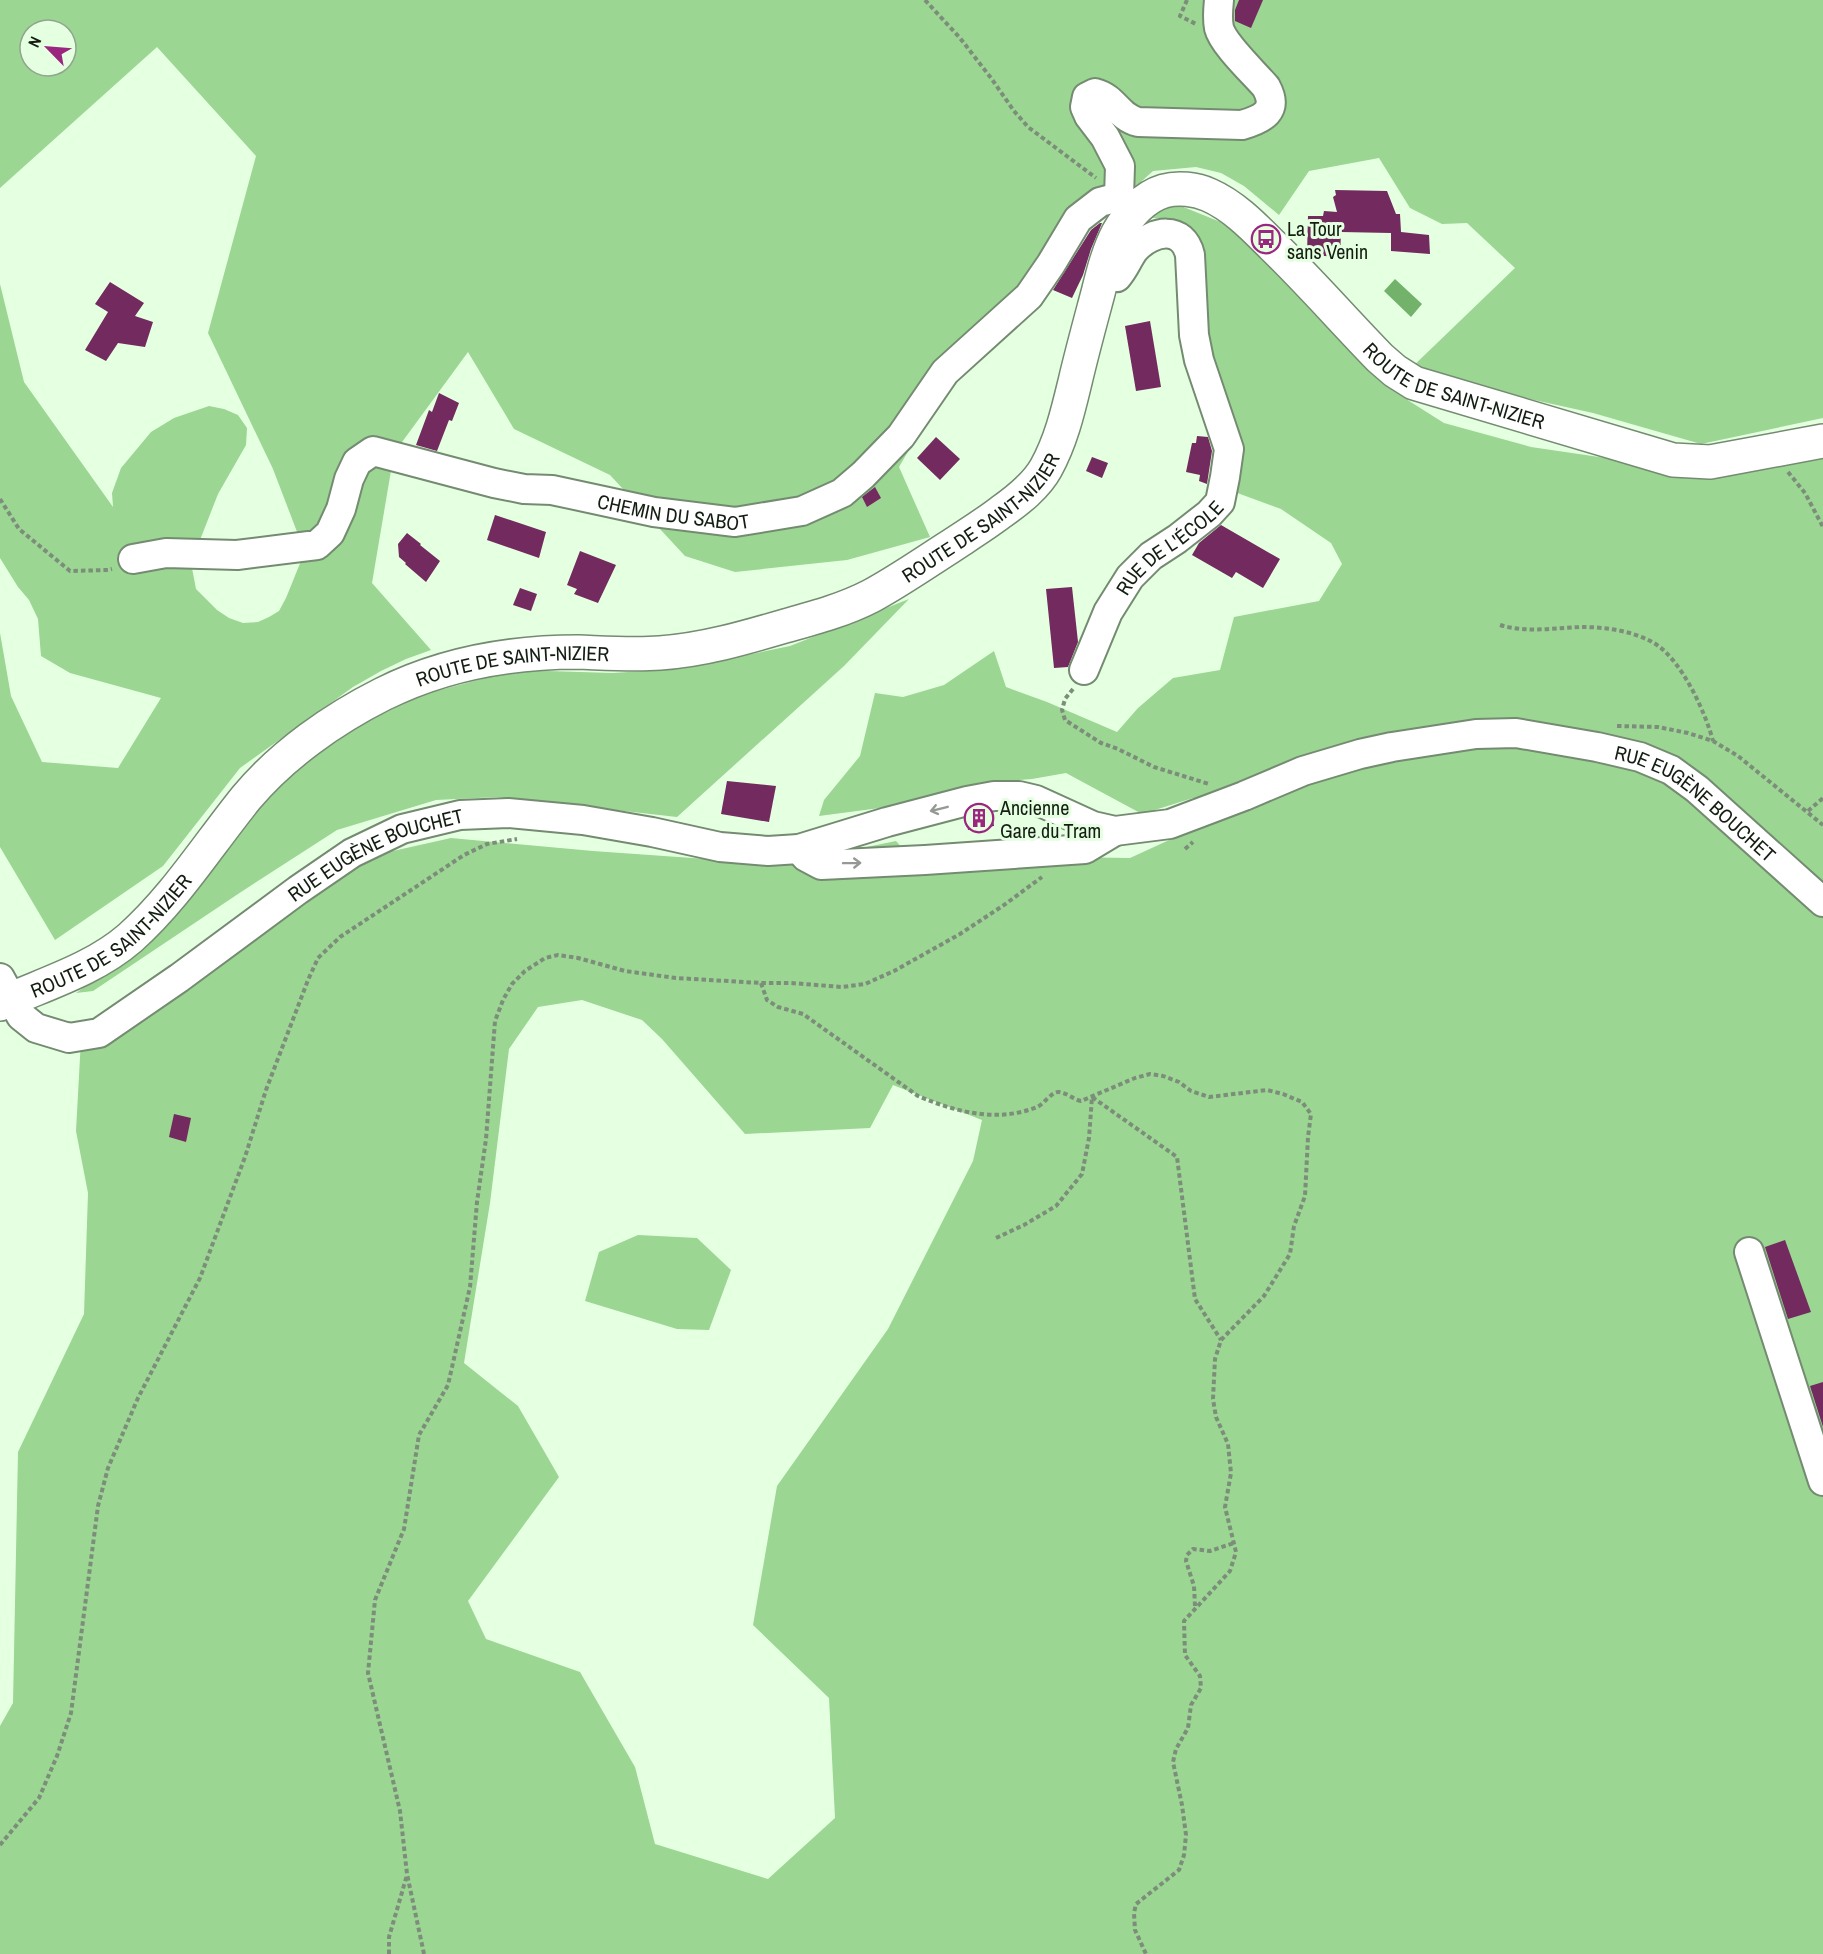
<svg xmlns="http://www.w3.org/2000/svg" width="1823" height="1954" viewBox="0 0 1823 1954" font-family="'Archivo Narrow',sans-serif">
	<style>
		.green { fill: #9bd693; fill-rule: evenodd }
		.water { fill: #72b26a }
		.building { fill: #722a5f }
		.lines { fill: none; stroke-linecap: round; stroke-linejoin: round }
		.minor-casing { stroke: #748b71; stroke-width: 32 }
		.major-casing { stroke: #748b71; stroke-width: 36 }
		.path { stroke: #7c8e7a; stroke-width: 4; stroke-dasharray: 4.5 3; stroke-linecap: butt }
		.minor { stroke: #fff; stroke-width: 28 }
		.major { stroke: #fff; stroke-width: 33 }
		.oneway { stroke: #959994 }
		.labels { text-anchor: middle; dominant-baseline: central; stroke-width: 6; stroke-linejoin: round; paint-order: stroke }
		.poi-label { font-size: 20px; fill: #131d12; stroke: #e5ffe1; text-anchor: start }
		.street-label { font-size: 20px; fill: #131d12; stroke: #e5ffe1 }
	</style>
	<rect width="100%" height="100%" fill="#e5ffe1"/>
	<g class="green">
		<path d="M0,0H1823V418L1701,444L1593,413L1407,372L1515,268L1467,223L1442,224L1410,208L1379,158L1309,171L1279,215L1244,186L1221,173L1196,167L1153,171L1133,189L1103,185L1086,196L953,374L899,467L930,537L847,560L735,572L685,556L610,475L514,429L468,352L394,453L372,583L431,650L406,659L381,671L353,687L240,768L163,866L55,940L0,847V633L11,696L42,762L118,768L161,698L70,673L41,656L38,619L29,600L18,587L0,558V284L24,382L113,507L112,493L121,468L151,432L174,418L209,406L224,409L238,415L247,428L246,445L218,494L191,563L196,589L217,610L229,618L243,623L258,622L269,617L279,611L286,598L301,561L299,537L273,469L208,333L256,156L157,47L0,188ZM30,30H66V66H30Z"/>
		<path d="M1176,204L1228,225L1292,283L1387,387L1444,423L1531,447L1701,472L1823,449V1954H0V1726L13,1703L18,1452L84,1314L88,1193L76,1131L81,1039L375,855L451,838L593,851L749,862L799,861L896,841L918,866L1064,857L1130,858L1215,819L1193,798L1142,814L1066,773L1032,779L978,783L895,806L819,816L824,800L860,756L875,693L903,697L944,685L994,651L1006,687L1047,702L1117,732L1138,708L1173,678L1220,670L1234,617L1319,601L1342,564L1331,543L1281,509L1232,491L1239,437L1209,342L1198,237L1177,221L1146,217L1155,210ZM582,1000L642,1020L662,1039L745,1134L870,1128L893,1085L982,1120L973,1161L888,1329L777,1486L753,1625L829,1698L835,1818L768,1879L655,1844L635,1767L580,1672L486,1639L468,1601L559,1477L518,1406L464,1363L490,1203L509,1049L538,1007Z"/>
		<path d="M909,599L844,666L677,817L498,797L436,800L337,830L241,892L93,991L76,993L105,972L259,795L331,740L421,695L516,670L612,673L680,669L790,646Z"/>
		<path d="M638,1235L697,1238L731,1270L709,1330L677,1329L585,1301L599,1252Z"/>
	</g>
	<path class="water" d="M1395,279L1422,304L1411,317L1384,291Z"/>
	<g class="building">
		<path d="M1239,0H1263L1251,28L1235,21V10Z"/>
		<path d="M1335,190L1387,191L1396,214H1400L1401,232L1429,235L1430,254L1391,251V233L1341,232L1340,257L1309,255L1307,254L1308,216H1323L1324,211L1337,212L1333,197L1336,195Z"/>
		<path d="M1100,223H1102L1091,249L1083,275L1072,298L1053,290L1091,230Z"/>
		<path d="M110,282L144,303L135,316L153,322L145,347L118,343L106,361L85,350L108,312L95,304Z"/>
		<path d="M1150,321L1161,387L1136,391L1125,326Z"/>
		<path d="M439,393L459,403L452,421L449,420L437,451L416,445L429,410L432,412Z"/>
		<path d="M1197,436L1208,437L1212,451L1207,484L1199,481L1200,475L1186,472L1192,443H1196Z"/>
		<path d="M936,437L960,459L940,480L917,458Z"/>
		<path d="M1092,457L1108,463L1102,478L1086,471Z"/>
		<path d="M875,487L881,498L867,507L862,497Z"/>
		<path d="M495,515L546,532L539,558L487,540Z"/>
		<path d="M1221,525L1280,559L1263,588L1236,572L1232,578L1192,555L1199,543Z"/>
		<path d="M407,533L421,544L420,545L440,561L426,582L405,564L406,563L399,557L398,544Z"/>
		<path d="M580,551L616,565L598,603L574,594L577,589L567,585Z"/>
		<path d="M1072,587L1078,642L1068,667L1054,668L1046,589Z"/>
		<path d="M520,588L537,594L531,611L513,605Z"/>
		<path d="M727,781L776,786L769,822L721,814Z"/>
		<path d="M992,813L994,826L968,830L966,818Z"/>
		<path d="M174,1114L191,1118L186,1142L169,1137Z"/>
		<path d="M1785,1240L1811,1312L1788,1319L1765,1247Z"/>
		<path d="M1823,1382V1427L1810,1386Z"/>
	</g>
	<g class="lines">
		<g class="minor-casing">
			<g id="minor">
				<path d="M1119,197L1120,166L1105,137L1089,116L1085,107L1087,97L1095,93C1115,98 1118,117 1138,122L1242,125C1263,119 1279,111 1266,87C1254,73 1223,44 1219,28C1217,18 1218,10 1219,0"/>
				<path id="s1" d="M133,559L166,553L237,555L317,545L330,533L341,509L349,479L357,462L373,451L494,483L524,489L552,490L654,512L735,522L802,511L842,493L863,475L901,436L945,372L1029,296L1051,264L1078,219L1100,202L1119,197L1134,211"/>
				<path id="s2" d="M1084,670L1108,612L1130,577L1151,556L1177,539L1209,514L1220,502L1225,477L1229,449L1199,360L1194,335L1190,255C1183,225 1153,230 1135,249C1128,258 1125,268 1117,277L1103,273"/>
				<path d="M799,849L806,857L821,865L925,860L1085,849L1115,831"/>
				<path id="s3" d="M0,978L21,1016L36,1028L69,1038L99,1033L179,978L298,890L352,853L402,829L460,815L508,813L583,820L652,832L720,847L768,851L799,849L887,822L967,801L994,796H1019L1036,800L1093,826L1115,831L1170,824L1244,796L1303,771L1360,754L1392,747L1476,734L1516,733L1597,747L1640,757L1671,770L1697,789L1823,902"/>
				<path d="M1749,1252L1823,1481"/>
			</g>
		</g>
		<g class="major-casing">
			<g id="major">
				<path id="s4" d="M0,1004C44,984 93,970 130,938C175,898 208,845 246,798C282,755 333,719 383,694C443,664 512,652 578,652C605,653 633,655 660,653C703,650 744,638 785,626C814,618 844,610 871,596C897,582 923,564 948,548C966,536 984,525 1001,512C1018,500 1036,486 1046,468C1061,441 1068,411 1075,382C1082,352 1090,323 1098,293C1103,273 1108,252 1118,233C1128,215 1144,197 1164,191C1178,187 1196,189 1209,195C1234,206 1254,227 1273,246C1310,282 1344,321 1380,358L1395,371L1414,383L1673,460L1710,462L1823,441"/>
			</g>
		</g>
		<g class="path">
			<path d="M925,0L960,38L991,78L1014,111L1028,127L1096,178"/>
			<path d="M1187,0L1180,16L1196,24"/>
			<path d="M1788,472L1805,493L1823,527"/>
			<path d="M0,499L19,529L70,571L108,570L112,569"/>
			<path d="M1500,625C1527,633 1555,628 1582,627C1606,627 1633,631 1654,643C1681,659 1705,711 1713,741"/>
			<path d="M1073,689L1065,699L1062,710L1065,720L1101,743L1118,749L1154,767L1209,784"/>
			<path d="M1617,726L1658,727L1688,733L1713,741L1738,756L1823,825"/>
			<path d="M1808,811L1823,798"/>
			<path d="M1185,849L1193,842"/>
			<path d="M761,983L767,1000L778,1007L803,1014L918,1096C956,1112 997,1123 1037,1107C1044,1104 1052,1091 1059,1092C1067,1093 1073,1099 1081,1101L1135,1078L1150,1074L1163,1076L1179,1082L1191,1091L1209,1097L1267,1090L1283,1094L1302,1102L1311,1114L1308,1137L1305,1196L1294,1226L1290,1254L1264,1296L1221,1340L1215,1359L1213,1399L1216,1417L1228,1444L1231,1473L1225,1507L1236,1552L1230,1571L1184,1621L1185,1655L1200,1676L1201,1688L1191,1705L1188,1728L1176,1749L1173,1762L1182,1805L1186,1835L1184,1855L1179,1870L1136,1904L1134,1913L1135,1930L1146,1954"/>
			<path d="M996,1238L1024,1225L1056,1206L1082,1174L1089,1138L1092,1097L1177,1157L1195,1299L1221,1340"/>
			<path d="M1195,1606L1194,1586L1186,1561L1187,1555L1193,1549L1210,1551L1234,1543"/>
			<path d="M0,1845L39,1798L57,1756L71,1713L98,1506L108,1468L138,1398L200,1278L245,1157L266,1090L308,980L318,958L340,937L464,855L487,844L517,839"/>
			<path d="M389,1954V1937L407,1875"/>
			<path d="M424,1954L407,1874L400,1811L368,1673L375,1600L404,1529L419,1435L448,1385L470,1287L477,1202L486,1139L495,1021L503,1000L512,984L525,971L545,958L558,955L578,958L625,971L676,978L761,983H791L842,987L865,984L894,971L960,934L1004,905L1042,877"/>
		</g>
		<use href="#minor" class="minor"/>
		<use href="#major" class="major"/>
	</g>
	<defs><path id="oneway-shaft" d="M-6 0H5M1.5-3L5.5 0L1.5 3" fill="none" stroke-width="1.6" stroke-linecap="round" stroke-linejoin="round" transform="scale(1.5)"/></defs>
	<g class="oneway">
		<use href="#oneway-shaft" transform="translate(939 809) rotate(166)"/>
		<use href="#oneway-shaft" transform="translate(852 863) rotate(-1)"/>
	</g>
	<defs>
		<g id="bus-ring" transform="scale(1.5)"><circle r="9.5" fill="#e5ffe1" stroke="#9b2680" stroke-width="1.5"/><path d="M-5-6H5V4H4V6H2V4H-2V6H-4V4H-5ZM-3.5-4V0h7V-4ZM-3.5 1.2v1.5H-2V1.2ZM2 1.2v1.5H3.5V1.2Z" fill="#9b2680"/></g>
		<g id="building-ring" transform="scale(1.5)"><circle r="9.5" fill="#e5ffe1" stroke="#9b2680" stroke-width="1.5"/><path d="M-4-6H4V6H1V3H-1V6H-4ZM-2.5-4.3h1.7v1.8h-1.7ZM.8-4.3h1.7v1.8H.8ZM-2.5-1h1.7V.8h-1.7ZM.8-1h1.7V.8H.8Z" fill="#9b2680"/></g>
	</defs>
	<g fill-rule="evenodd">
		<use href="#bus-ring" x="1266" y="239"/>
		<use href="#building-ring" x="979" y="818"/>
	</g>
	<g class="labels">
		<g class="poi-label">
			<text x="1287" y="228">La Tour<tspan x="1287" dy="23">sans Venin</tspan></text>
			<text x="1000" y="807">Ancienne<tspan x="1000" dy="23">Gare du Tram</tspan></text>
		</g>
		<g class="street-label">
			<text stroke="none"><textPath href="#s4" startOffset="1896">ROUTE DE SAINT-NIZIER</textPath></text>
			<text stroke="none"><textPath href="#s1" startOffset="606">CHEMIN DU SABOT</textPath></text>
			<text stroke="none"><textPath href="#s4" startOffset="1140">ROUTE DE SAINT-NIZIER</textPath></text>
			<text stroke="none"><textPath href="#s2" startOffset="153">RUE DE L'ÉCOLE</textPath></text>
			<text stroke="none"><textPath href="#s4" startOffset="636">ROUTE DE SAINT-NIZIER</textPath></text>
			<text stroke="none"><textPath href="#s3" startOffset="1839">RUE EUGÈNE BOUCHET</textPath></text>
			<text stroke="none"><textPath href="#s3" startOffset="459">RUE EUGÈNE BOUCHET</textPath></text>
			<text stroke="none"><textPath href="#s4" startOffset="132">ROUTE DE SAINT-NIZIER</textPath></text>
		</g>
	</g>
	<g transform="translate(48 48) rotate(295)"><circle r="28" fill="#e5ffe1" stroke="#91a58e" stroke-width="1.5"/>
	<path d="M0-4.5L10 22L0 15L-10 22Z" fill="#9b2680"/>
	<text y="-9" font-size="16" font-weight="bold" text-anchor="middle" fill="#131d12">N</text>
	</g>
</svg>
